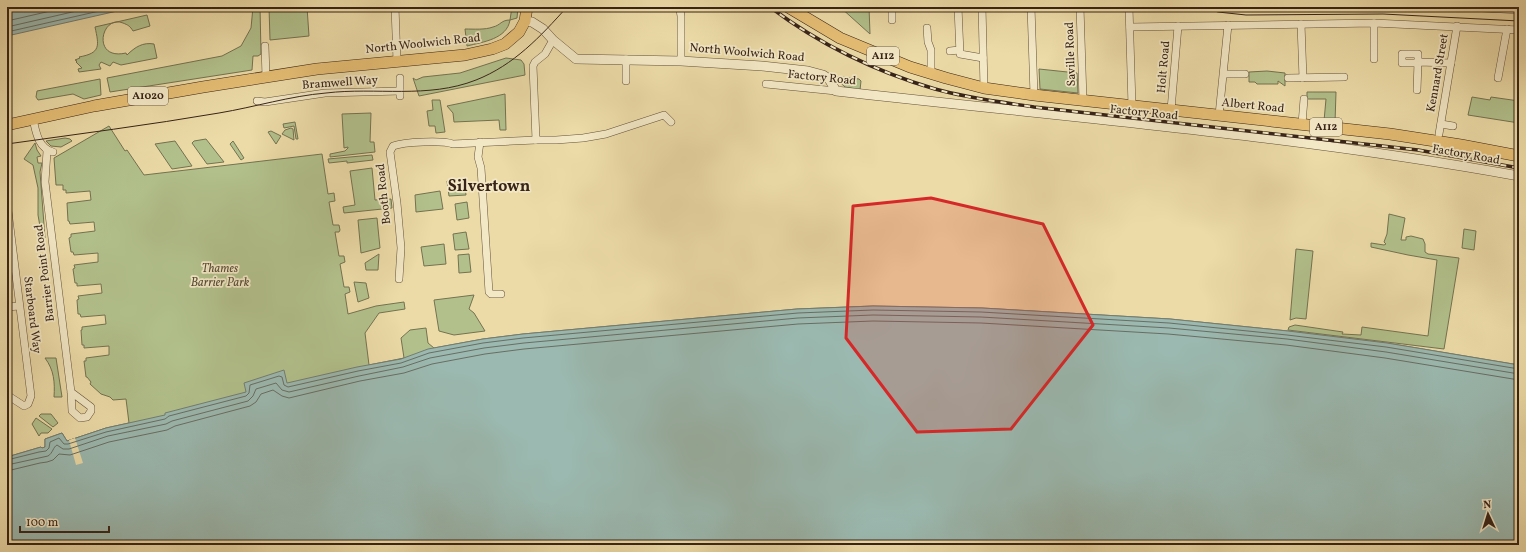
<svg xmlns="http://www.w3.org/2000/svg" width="1526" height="552" viewBox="0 0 1526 552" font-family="Vollkorn,serif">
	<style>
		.green { fill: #b2c18c; stroke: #747252 }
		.water { fill: #9bb9b0; stroke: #737d73 }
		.pier { fill: #ecdba7 }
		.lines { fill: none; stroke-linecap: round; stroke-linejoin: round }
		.shore { stroke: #696e64; stroke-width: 1 }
		.minor-casing { stroke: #64513c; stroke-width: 8 }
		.tertiary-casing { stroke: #64513c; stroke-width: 10 }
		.primary-casing { stroke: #372318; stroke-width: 12 }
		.minor { stroke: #f3e8c6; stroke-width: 7 }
		.tertiary { stroke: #f3e8c6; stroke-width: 9 }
		.primary { stroke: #e6be74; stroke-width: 11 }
		.tram { stroke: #372318; stroke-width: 1 }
		.rail-casing { stroke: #372318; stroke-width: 3.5 }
		.rail { stroke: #f3e8c6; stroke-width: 2; stroke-dasharray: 6; stroke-linecap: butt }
		.marked { fill: #d62828; fill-opacity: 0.2; stroke: #d62828; stroke-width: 3; stroke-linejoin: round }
		.labels { text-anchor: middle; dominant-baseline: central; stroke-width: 3.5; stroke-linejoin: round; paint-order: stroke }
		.shield { fill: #f3e8c6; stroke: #6f5e4c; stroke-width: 1 }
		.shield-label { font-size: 11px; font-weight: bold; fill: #372318 }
		.street-label { font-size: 12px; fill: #372318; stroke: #f3e8c6 }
		.park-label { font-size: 12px; font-style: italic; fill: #564a35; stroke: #f3e8c6 }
		.district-label { font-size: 16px; font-weight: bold; fill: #372318; stroke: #f3e8c6 }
	</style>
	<rect width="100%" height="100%" fill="#ecdba7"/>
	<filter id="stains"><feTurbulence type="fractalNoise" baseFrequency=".005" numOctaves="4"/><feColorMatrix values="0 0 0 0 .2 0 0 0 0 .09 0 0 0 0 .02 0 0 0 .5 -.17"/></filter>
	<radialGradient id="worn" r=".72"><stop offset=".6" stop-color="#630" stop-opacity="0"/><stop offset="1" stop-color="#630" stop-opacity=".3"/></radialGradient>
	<g class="green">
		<path d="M253,7H260L261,54L258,56H253L252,70L110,92L107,78L222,56L241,46L251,28Z"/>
		<path d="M269,7H307L309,36L270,40Z"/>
		<path d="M512,7H518L517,18L510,20C507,39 483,42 467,46L465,29C474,29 485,30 493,27C501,25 501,20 510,20Z"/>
		<path d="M840,7H869L870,34Z"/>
		<path d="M147,15L150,26L133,31C130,26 128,25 123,23C101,14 91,61 126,53L127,55C135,47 143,42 154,44L157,58L121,65L113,62L110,66L101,62L99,65L101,69L79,72L78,69L82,68L76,62L77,61L75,60L80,58L79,57C101,53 99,46 95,27Z"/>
		<path d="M506,58L521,60L524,64L525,75L419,96L413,78L416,80L423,77L460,73Z"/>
		<path d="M1039,69L1077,73L1078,93L1040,89Z"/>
		<path d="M1267,71L1285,73V86L1278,81V84H1257L1255,82H1249V72Z"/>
		<path d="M833,76L859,79L861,81L860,90L845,87Z"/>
		<path d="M100,79L101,95L84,99L73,94L38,100L36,97L37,91Z"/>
		<path d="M1307,92H1336L1335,123L1324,121L1326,99H1307Z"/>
		<path d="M505,94L506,130H500L499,120L454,122L453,113L447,106Z"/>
		<path d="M1472,97L1490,100L1491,97L1519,101V123L1468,115Z"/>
		<path d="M432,100H440L445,132L436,133L435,126H429L427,111L433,110Z"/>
		<path d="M371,113L370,142H374L375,152L330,157V154L345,151L348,148V147L344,148L342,114Z"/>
		<path d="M295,122L298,139H296L294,126L284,128L283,124Z"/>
		<path d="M109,126L125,151L127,150L144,175L322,154L328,194L334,193L335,201L329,202L333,225H339L340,230L339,232H335L339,256H344L345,262L340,264L344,287H349L350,292L345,294L348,314L376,306L404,302L405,309L379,313L365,333L369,365L404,358L401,338L410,330L426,328L428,343L434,348L483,339L523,334L797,309L873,306L982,308L1170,319L1288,331L1387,343L1519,365L73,545H7V457L41,447L42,448L45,447V439L62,433L67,441L106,428L129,423L126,399L113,400L110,397L101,394L90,384L91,382L87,377H86L84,361H86V358L109,355V346L84,348V345H82L81,330H82V327L106,324L105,315L81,317L80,314H78L77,300L79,299L78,296L102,293L101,284L77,286V283H75L73,269L75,268L74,265L98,262V253L74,255L73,252H71L69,238L71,237V234L95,231L94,222L70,224L69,221H68L67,203L91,200L90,191L66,193V190H63V185H56L54,158Z"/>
		<path d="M291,128L293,129L294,140L282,134L285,130Z"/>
		<path d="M271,131L281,136L276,144L268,132Z"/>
		<path d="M65,138L70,139L72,141L61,147L51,146L46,141Z"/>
		<path d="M206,139L224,162L207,164L192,143L194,141Z"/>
		<path d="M175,141L192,166L172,169L155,144Z"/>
		<path d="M233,141L244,158L241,160L230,144Z"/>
		<path d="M35,143L37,150L41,156L37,157L38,163H42L40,172L45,238H42L38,215V188L33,165L24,159Z"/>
		<path d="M372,155L373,160L347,163V161L329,163L328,159Z"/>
		<path d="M372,168L375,200L391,199L392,208L344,213L343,207L355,205L350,171Z"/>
		<path d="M464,179L466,195L449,196L447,181Z"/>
		<path d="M440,191L443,209L416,212L415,195Z"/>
		<path d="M467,202L469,218L457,220L455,204Z"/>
		<path d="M1389,214L1405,218L1401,240H1406V237L1411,236L1423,239L1425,244V252L1428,254L1459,258L1444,349L1288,330L1289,327L1295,325L1343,332L1342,334L1361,335L1362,327L1428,336L1437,260L1408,255L1371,247V243L1384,245L1386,244L1384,242L1387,234Z"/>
		<path d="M377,218L380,248L361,253L358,220Z"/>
		<path d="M1464,229L1476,231L1474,250L1462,248Z"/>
		<path d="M466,232L469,249L455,250L453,234Z"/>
		<path d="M444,244L446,264L424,266L421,247Z"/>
		<path d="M1296,249L1313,251L1306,319L1296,318L1290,320Z"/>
		<path d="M379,254L378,270H366L365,263Z"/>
		<path d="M469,254L471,272L459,273L458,255Z"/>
		<path d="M354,282L366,283L369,298L358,302Z"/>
		<path d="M474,295L469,309L474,313L485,331L454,335L439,331L434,300Z"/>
		<path d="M45,358H56L62,397H54C55,382 54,370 45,358Z"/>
		<path d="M41,414H51L58,423L53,427L39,416Z"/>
		<path d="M36,418L52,429L48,433H41L39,436L32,424Z"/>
	</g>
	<g class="water">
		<path d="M7,7H135L7,36Z"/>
		<path d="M873,306L982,308L1170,319L1288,331L1387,343L1519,365V545H7V457L41,447L42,448L45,447V439L62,433L67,441L106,428L165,415V413L246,392L244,383L284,370L287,383L357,367L401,359L428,349L483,339L523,334L797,309Z"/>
	</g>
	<path class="pier" d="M75,438L83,463L76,465L69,440Z"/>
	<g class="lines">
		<g class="shore">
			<path d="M7,21L68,7"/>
			<path d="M7,27L94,7"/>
			<path d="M7,32L117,7"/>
			<path d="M7,460L39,452L46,451L49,448L50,442L59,438L64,444H68L106,432L165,419L169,416L246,396L249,393L250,385L279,376L282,377L284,385L288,387L358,371L401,363L429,353L483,343L523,338L798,313L873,310L981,312L1169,323L1287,335L1386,347L1519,369"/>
			<path d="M7,465L48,456C53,453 53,447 57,445L63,449H69L108,436L166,424L172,421L248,401L253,396L256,389L276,383L282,390L289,392L359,376L403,367L430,358L484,348L524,343L798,318L873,315L981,317L1169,328L1287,339L1386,352L1519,374"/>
			<path d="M7,471L40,463L47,462L53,460L59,454L70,455L109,442L167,430L175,426L250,406L256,402L261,394L273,390L282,396L289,398L360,381L404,373L432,364L485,354L524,349L798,324L873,321L981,323L1168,334L1286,345L1385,358L1519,380"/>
		</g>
		<g class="minor-casing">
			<g id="minor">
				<path d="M395,7L397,61"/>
				<path d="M678,7L680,10L681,16V61"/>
				<path d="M892,7V20"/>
				<path d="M958,7L960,54L983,58"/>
				<path d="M982,7L984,88"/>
				<path d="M1031,7L1034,95"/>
				<path d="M1080,7L1083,100"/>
				<path d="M1129,7L1132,106"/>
				<path d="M1464,7L1519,10"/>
				<path d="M1301,24L1303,78"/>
				<path d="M1130,27L1374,23L1519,30"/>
				<path d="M927,28L928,42L931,50V74"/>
				<path d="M265,46L266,77"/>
				<path d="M950,51L959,50"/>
				<path d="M626,59V81"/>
				<path d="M1374,59V23"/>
				<path d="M1418,63H1402V54H1418V62"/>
				<path d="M1224,74H1245"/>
				<path d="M1288,78L1344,77"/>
				<path d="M1498,78L1507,29"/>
				<path d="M766,84L836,91"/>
				<path d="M1417,90L1418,62L1451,63"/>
				<path d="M400,96V78"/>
				<path d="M257,101L265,102L325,93L400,91"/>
				<path d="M1171,110L1178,26"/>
				<path d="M1219,115L1228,25"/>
				<path d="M33,119C36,132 38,148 53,152"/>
				<path d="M1302,124L1304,99"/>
				<path d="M1441,124L1453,126"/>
				<path d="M1439,134L1457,26"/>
				<path d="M536,140L533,66L535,62L545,54L553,40"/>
				<path d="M480,142L478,157L481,168L489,292L491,294H501"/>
				<path d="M47,151L45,182L71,392L72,411L80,418L87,417L91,411V407L71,392"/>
				<path d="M7,203L31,396L28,404L24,406L7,395"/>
				<path d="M399,279L401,248L397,203L390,152L393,146C404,142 442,140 453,144L536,140H556L583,138L606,134L664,115L671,122"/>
				<path d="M7,307L19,306"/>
			</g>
		</g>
		<g class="tertiary-casing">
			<path id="tertiary" d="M525,21L532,22L543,29L553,40L576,59L681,61L762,66L808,71L823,75L829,79L836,91C1064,117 1293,135 1519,176"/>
		</g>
		<g class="primary-casing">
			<g id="primary">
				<path d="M788,7L840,38L910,67L946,78L984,88L1034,95L1390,134L1461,145L1519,156"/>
				<path d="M7,125L94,106L203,87L317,69L465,55L492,49L505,44L519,32L525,21L527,7"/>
			</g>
		</g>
		<use href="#minor" class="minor"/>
		<use href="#tertiary" class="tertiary"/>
		<use href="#primary" class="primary"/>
		<g class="tram">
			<path d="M1201,7L1218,12L1246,15L1383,14L1519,21"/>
			<path d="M7,144C78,134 149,125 219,113C255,107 290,96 326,93C376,87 428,99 476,80C514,65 540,37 567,7"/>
		</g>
		<g class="rail-casing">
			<path id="rail" d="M770,7C819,44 877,72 935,89C967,98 1001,102 1034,107L1418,150L1519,168"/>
		</g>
		<use href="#rail" class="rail"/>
	</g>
	<path class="marked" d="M931,198L1043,224L1093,325L1011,429L917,432L846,338L853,206Z"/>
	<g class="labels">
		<g class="shield">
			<rect x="867" y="47" width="32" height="18" rx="3"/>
			<rect x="128" y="87" width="40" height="18" rx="3"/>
			<rect x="1310" y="118" width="32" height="18" rx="3"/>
		</g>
		<g class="shield-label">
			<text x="883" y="56">A112</text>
			<text x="148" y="96">A1020</text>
			<text x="1326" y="127">A112</text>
		</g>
		<g class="street-label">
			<text transform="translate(423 44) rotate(-6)">North Woolwich Road</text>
			<text transform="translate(747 53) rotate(5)">North Woolwich Road</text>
			<text transform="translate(1071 54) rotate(-92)">Saville Road</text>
			<text transform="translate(1164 67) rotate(-85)">Holt Road</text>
			<text transform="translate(1438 73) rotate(-80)">Kennard Street</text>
			<text transform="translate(822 78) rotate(6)">Factory Road</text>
			<text transform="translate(340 83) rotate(-4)">Bramwell Way</text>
			<text transform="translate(1253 106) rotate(6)">Albert Road</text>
			<text transform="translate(1144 113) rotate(6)">Factory Road</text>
			<text transform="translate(1466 155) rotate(10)">Factory Road</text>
			<text transform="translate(384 194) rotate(-96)">Booth Road</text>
			<text transform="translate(45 273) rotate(-97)">Barrier Point Road</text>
			<text transform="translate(32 315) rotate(83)">Starboard Way</text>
		</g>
		<g class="park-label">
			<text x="220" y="269">Thames<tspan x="220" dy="14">Barrier Park</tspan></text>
		</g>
		<g class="district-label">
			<text x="489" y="187">Silvertown</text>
		</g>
	</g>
	<rect width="1526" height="552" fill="none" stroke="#ecdba7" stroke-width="24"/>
	<rect x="8" y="8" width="1510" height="536" fill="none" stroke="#372318" stroke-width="2"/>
	<rect x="12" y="12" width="1502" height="528" fill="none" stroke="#372318"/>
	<g transform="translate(1488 514) rotate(356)" stroke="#f3e8c6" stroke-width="3" paint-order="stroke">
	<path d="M0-3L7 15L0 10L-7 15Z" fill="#372318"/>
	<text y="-6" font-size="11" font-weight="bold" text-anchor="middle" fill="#372318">N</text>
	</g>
	<path d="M20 526v6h89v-6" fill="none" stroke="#372318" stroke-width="2"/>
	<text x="26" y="526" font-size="12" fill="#372318" stroke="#f3e8c6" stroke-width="3" paint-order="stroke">100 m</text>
	<rect width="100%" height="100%" filter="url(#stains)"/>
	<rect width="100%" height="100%" fill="url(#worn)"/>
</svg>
